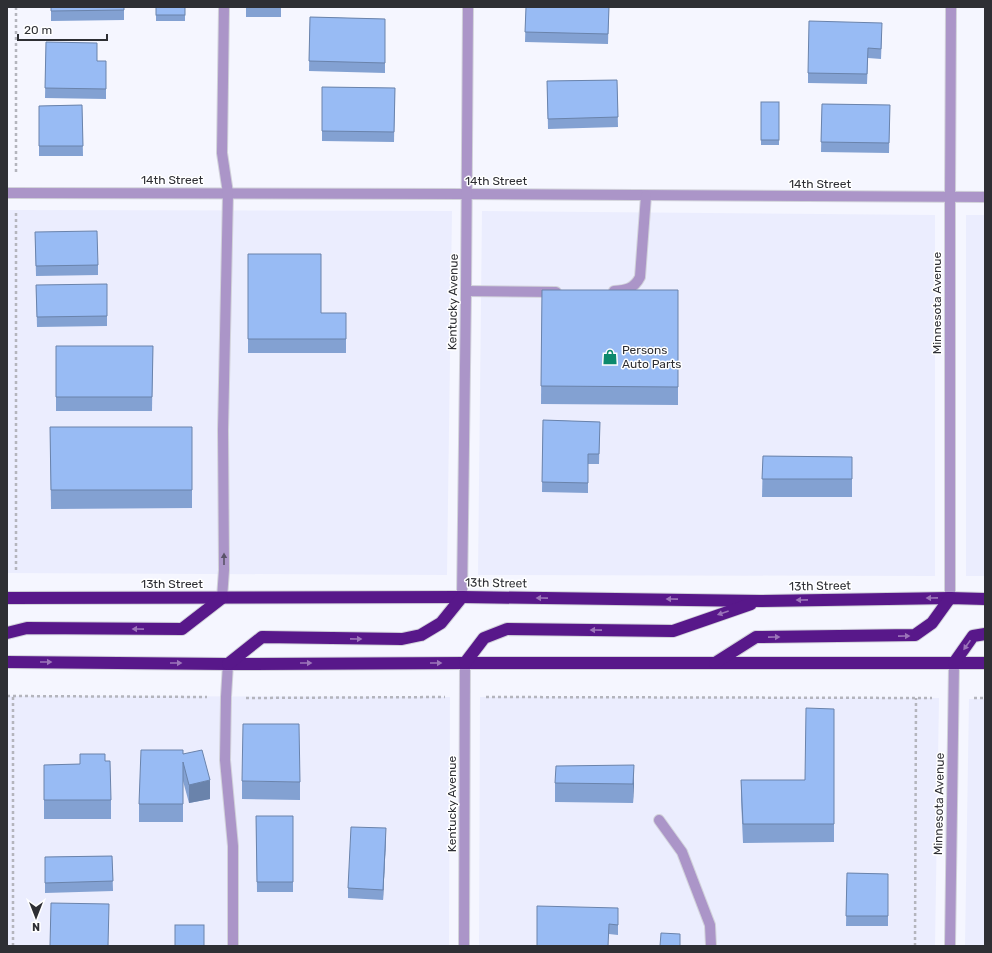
<svg xmlns="http://www.w3.org/2000/svg" width="992" height="953" viewBox="0 0 992 953" font-family="Rubik,sans-serif">
	<style>
		.built { fill: #ebedfe }
		.lines { fill: none; stroke-linecap: round; stroke-linejoin: round }
		.minor-casing { stroke: #d1d2da; stroke-width: 12 }
		.highway-casing { stroke: #d1d2da; stroke-width: 14 }
		.path { stroke: #b4b5bd; stroke-width: 2.5; stroke-dasharray: 3 3; stroke-linecap: butt }
		.minor { stroke: #ab95c8; stroke-width: 10 }
		.highway { stroke: #58188a; stroke-width: 12 }
		.wall { fill: #83a1d2 }
		.shaded-wall { fill: #6a83ab }
		.building { fill: #98bbf4; stroke: #6a83ab }
		.oneway { fill: #5a5368 }
		.oneway2 { fill: #9b74b9 }
		.labels { text-anchor: middle; dominant-baseline: central; stroke-width: 3; stroke-linejoin: round; paint-order: stroke }
		.street-label { font-size: 12px; fill: #2e2f34; stroke: #fff }
		.poi-label { font-size: 12px; fill: #2e2f34; stroke: #fff; text-anchor: start }
	</style>
	<rect width="100%" height="100%" fill="#f5f6ff"/>
	<g class="built">
		<path d="M7,210L452,211L447,575L7,573Z"/>
		<path d="M482,211L935,215V576L478,575Z"/>
		<rect x="966" y="215" width="19" height="361"/>
		<path d="M7,696L450,697L449,946H7Z"/>
		<path d="M480,697L939,698L935,946H479Z"/>
		<path d="M969,699H985V946H965Z"/>
	</g>
	<g class="lines">
		<g class="minor-casing">
			<g id="minor">
				<path d="M7,193L467,194L985,197"/>
				<path d="M466,291L556,292"/>
				<path d="M614,291C626,290 634,289 640,277L646,196"/>
				<path d="M462,597L466,291L468,7"/>
				<path d="M222,598L224,570L223,430L228,193L222,153L224,7"/>
				<path d="M950,598V198L951,7"/>
				<path d="M228,664L226,697L225,760L233,846V946"/>
				<path d="M659,820L682,852L710,925L711,946"/>
				<path d="M464,946L465,663"/>
				<path d="M950,946L954,663"/>
			</g>
		</g>
		<g class="highway-casing">
			<g id="highway">
				<path d="M7,598L462,597L760,601L950,598L985,599"/>
				<path d="M7,633L27,628L182,629L222,598"/>
				<path d="M7,662L228,664L465,663H985"/>
				<path d="M465,663L484,638L507,629L673,631L751,604"/>
				<path d="M715,663L756,637L915,635L932,623L950,598"/>
				<path d="M954,663L973,636L985,634"/>
				<path d="M228,664L262,637L402,639L421,635L441,623L462,597"/>
			</g>
		</g>
		<g class="path">
			<path d="M16,7V174"/>
			<path d="M16,213V570"/>
			<path d="M7,696L207,697"/>
			<path d="M486,697L932,698"/>
			<path d="M246,698L445,697"/>
			<path d="M974,698H985"/>
			<path d="M13,946V697"/>
			<path d="M915,946L916,698"/>
		</g>
		<use href="#minor" class="minor"/>
		<use href="#highway" class="highway"/>
	</g>
	<g class="wall">
		<path d="M51,7H124V20L51,21Z"/>
		<rect x="156" y="7" width="29" height="14"/>
		<rect x="246" y="7" width="35" height="10"/>
		<path d="M526,7H609L608,44L525,42Z"/>
		<path d="M310,17L385,19V73L309,71Z"/>
		<path d="M882,33L881,59L868,58L867,84L808,83V73Z"/>
		<path d="M46,42L97,61H106V99L45,98Z"/>
		<path d="M617,80L618,127L548,129L547,81Z"/>
		<path d="M322,87L395,88L394,142L322,141Z"/>
		<rect x="761" y="102" width="18" height="43"/>
		<path d="M822,104L890,105L889,153L821,152Z"/>
		<path d="M82,105L83,156H39V106Z"/>
		<path d="M35,232L98,265V275L36,276Z"/>
		<path d="M248,254L321,313H346V353H248Z"/>
		<path d="M36,285L107,316V326L37,327Z"/>
		<path d="M542,290H678V405L541,404Z"/>
		<path d="M56,346H153L152,411H56Z"/>
		<path d="M543,420L600,422L599,464H588V493L542,492Z"/>
		<path d="M50,427H192V508L51,509Z"/>
		<path d="M763,456L852,457V497H762Z"/>
		<path d="M834,709V842L743,843L741,799V780H805Z"/>
		<path d="M80,754L105,761L111,800V819H44V765L80,764Z"/>
		<path d="M183,754L210,799L189,803L183,781V822H139V804Z"/>
		<path d="M242,781L300,782V800L242,799Z"/>
		<path d="M555,783H634L633,803L555,802Z"/>
		<path d="M256,816H293V892H257Z"/>
		<path d="M386,838L383,900L348,898V888Z"/>
		<path d="M112,856L113,891L45,893V857Z"/>
		<path d="M847,873L888,874V926H846Z"/>
		<path d="M618,908V935L609,934L537,946Z"/>
	</g>
	<g class="shaded-wall">
		<path d="M634,765V783L633,803V784Z"/>
		<path d="M210,780V799L189,803V785Z"/>
		<path d="M386,828V838L383,900V890Z"/>
	</g>
	<g class="building">
		<path d="M51,7H124V10L51,11Z"/>
		<rect x="156" y="7" width="29" height="8"/>
		<path d="M526,7H609L608,34L525,32Z"/>
		<path d="M310,17L385,19V63L309,61Z"/>
		<path d="M809,21L882,23L881,49L868,48L867,74L808,73Z"/>
		<path d="M46,42L97,43V61H106V89L45,88Z"/>
		<path d="M617,80L618,117L548,119L547,81Z"/>
		<path d="M322,87L395,88L394,132L322,131Z"/>
		<rect x="761" y="102" width="18" height="38"/>
		<path d="M822,104L890,105L889,143L821,142Z"/>
		<path d="M82,105L83,146H39V106Z"/>
		<path d="M97,231L98,265L36,266L35,232Z"/>
		<path d="M248,254H321V313H346V339H248Z"/>
		<path d="M107,284V316L37,317L36,285Z"/>
		<path d="M542,290H678V387L541,386Z"/>
		<path d="M56,346H153L152,397H56Z"/>
		<path d="M543,420L600,422L599,454H588V483L542,482Z"/>
		<path d="M50,427H192V490H51Z"/>
		<path d="M763,456L852,457V479H762Z"/>
		<path d="M806,708L834,709V824H743L741,780H805Z"/>
		<path d="M243,724H299L300,782L242,781Z"/>
		<path d="M141,750H183V754L202,750L210,780L189,785L183,762V804H139Z"/>
		<path d="M80,754H105V761H110L111,800H44V765L80,764Z"/>
		<path d="M634,765L633,784L555,783L556,766Z"/>
		<path d="M256,816H293V882H257Z"/>
		<path d="M351,827L386,828L383,890L348,888Z"/>
		<path d="M112,856L113,881L45,883V857Z"/>
		<path d="M847,873L888,874V916H846Z"/>
		<path d="M51,903L109,904L108,946H50Z"/>
		<path d="M537,906L618,908V925L609,924L608,946H537Z"/>
		<rect x="175" y="925" width="29" height="21"/>
		<path d="M661,933L680,934V946H660Z"/>
	</g>
	<defs><path id="oneway-solid" d="M-6-.8H1V-3.2L6.5 0L1 3.2V.8H-6Z"/></defs>
	<use class="oneway" href="#oneway-solid" transform="translate(224 559) rotate(-90)"/>
	<g class="oneway2">
		<use href="#oneway-solid" transform="translate(542 598) rotate(-179)"/>
		<use href="#oneway-solid" transform="translate(932 598) rotate(179)"/>
		<use href="#oneway-solid" transform="translate(672 599) rotate(-179)"/>
		<use href="#oneway-solid" transform="translate(802 600) rotate(179)"/>
		<use href="#oneway-solid" transform="translate(723 613) rotate(161)"/>
		<use href="#oneway-solid" transform="translate(138 629) rotate(-179)"/>
		<use href="#oneway-solid" transform="translate(596 630) rotate(-179)"/>
		<use href="#oneway-solid" transform="translate(904 636) rotate(-1)"/>
		<use href="#oneway-solid" transform="translate(774 637) rotate(-1)"/>
		<use href="#oneway-solid" transform="translate(356 639) rotate(1)"/>
		<use href="#oneway-solid" transform="translate(967 645) rotate(125)"/>
		<use href="#oneway-solid" transform="translate(46 662)"/>
		<use href="#oneway-solid" transform="translate(176 663)"/>
		<use href="#oneway-solid" transform="translate(306 663)"/>
		<use href="#oneway-solid" transform="translate(436 663)"/>
	</g>
	<defs>
		<g id="shop-bare" transform="scale(1.2)"><path d="M-5-2.5h2.3a2.7 3.5 0 0 1 5.4 0H5L5.5 6h-11ZM-1.5-2.5h3a1.5 2.3 0 0 0-3 0Z" fill="#0c896d" stroke="#fff" stroke-width="2.5" paint-order="stroke"/></g>
	</defs>
	<g fill-rule="evenodd">
		<use href="#shop-bare" x="610" y="357"/>
	</g>
	<g class="labels">
		<g class="street-label">
			<text x="172" y="180">14th Street</text>
			<text x="496" y="181">14th Street</text>
			<text x="820" y="184">14th Street</text>
			<text transform="translate(453 302) rotate(-89)">Kentucky Avenue</text>
			<text transform="translate(937 303) rotate(-90)">Minnesota Avenue</text>
			<text transform="translate(496 583) rotate(1)">13th Street</text>
			<text x="172" y="584">13th Street</text>
			<text transform="translate(820 586) rotate(-1)">13th Street</text>
			<text transform="translate(452 804) rotate(-90)">Kentucky Avenue</text>
			<text transform="translate(939 804) rotate(-89)">Minnesota Avenue</text>
		</g>
		<g class="poi-label">
			<text x="622" y="350">Persons<tspan x="622" dy="14">Auto Parts</tspan></text>
		</g>
	</g>
	<rect width="992" height="953" fill="none" stroke="#2e2f34" stroke-width="16"/>
	<g transform="translate(36 917) rotate(180)" stroke="#ffffff" stroke-width="3" paint-order="stroke">
	<path d="M0-3L7 15L0 10L-7 15Z" fill="#2e2f34"/>
	<text y="-6" font-size="11" font-weight="bold" text-anchor="middle" fill="#2e2f34">N</text>
	</g>
	<path d="M18 34v6h89v-6" fill="none" stroke="#2e2f34" stroke-width="2"/>
	<text x="24" y="34" font-size="12" fill="#2e2f34" stroke="#ffffff" stroke-width="3" paint-order="stroke">20 m</text>
</svg>
